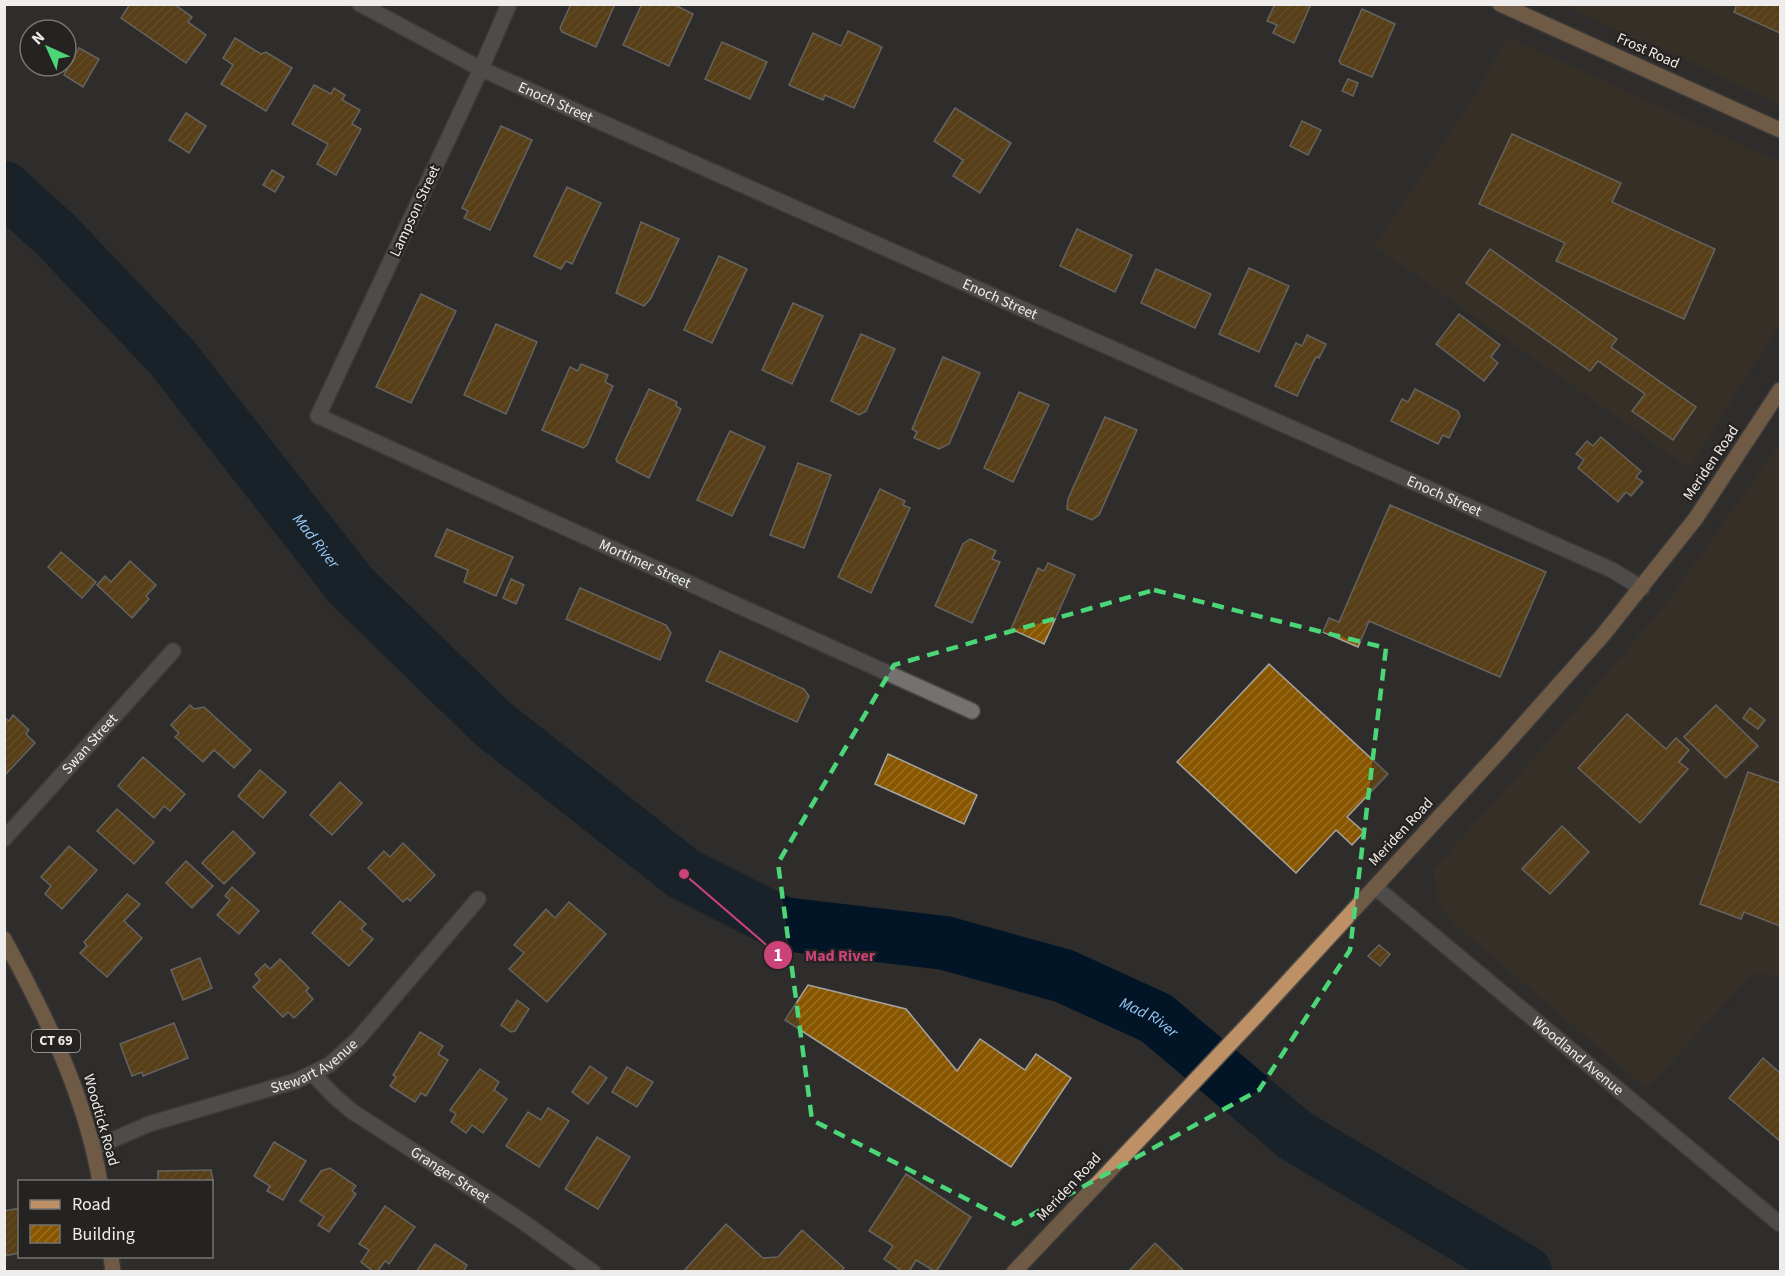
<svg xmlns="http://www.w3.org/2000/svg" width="1785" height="1276" viewBox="0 0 1785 1276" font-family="'Source Sans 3',sans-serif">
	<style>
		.commercial { fill: #3f3224 }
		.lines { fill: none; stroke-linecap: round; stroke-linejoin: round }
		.river { stroke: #021526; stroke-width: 54 }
		.building { fill: url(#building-hatch); stroke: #a6a4a1; stroke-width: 1.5 }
		.minor-casing { stroke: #4b4947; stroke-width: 18 }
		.major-casing { stroke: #4b4947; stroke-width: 18 }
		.minor { stroke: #747270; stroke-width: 15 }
		.major { stroke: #bd9065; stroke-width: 15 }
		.marked { fill: none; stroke: #4bd677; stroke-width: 4.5; stroke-dasharray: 12 8; stroke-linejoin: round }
		.labels { text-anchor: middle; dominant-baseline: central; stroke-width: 4.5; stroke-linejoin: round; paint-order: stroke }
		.shield { fill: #252321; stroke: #b2b0ae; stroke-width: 1.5 }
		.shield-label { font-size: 14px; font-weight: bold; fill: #eeedeb }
		.street-label { font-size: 15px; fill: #eeedeb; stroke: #252321 }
		.water-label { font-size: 16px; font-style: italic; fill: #95c7f4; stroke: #252321 }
		.leader { fill: none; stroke: #cb4378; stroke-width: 2 }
		.callout-dot { fill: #cb4378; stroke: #252321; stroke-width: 2 }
		.mark-label { font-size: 18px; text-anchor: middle; font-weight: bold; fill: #fff }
		.callout-label { font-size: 16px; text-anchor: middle; font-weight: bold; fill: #cb4378; stroke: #252321; stroke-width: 4.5; stroke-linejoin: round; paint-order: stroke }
	</style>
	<defs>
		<pattern id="building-hatch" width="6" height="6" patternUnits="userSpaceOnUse" patternTransform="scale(1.5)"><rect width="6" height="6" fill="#895600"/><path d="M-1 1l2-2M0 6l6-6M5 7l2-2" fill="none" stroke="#9a6f25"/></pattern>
	</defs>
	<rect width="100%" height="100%" fill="#2f2d2b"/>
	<g class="commercial">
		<path d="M1563,5H1780V105L1645,40L1636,39Z"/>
		<path d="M1508,37L1780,162V324L1689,468L1375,246L1472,99Z"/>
		<path d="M1780,443V978L1754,972L1651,1084L1645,1087L1456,925L1440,907L1433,870L1533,759L1666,604Z"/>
	</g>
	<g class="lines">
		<path class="river" id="s1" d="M4,188L56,235L171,356L351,586L492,723L684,874L783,924L945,943L1064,976L1156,1018L1296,1136L1525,1272"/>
	</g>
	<g class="building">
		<path d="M130,4H174L192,17L188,22L206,35L186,63L121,18Z"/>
		<path d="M571,4H615L596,47L562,32L560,28Z"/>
		<path d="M642,4H673L693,14L669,66L623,45Z"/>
		<path d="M1275,4H1311L1294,43L1273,33L1277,25L1267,21Z"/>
		<path d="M1737,4H1780V33L1734,12Z"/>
		<path d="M1362,9L1395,24L1372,77L1341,64L1339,61Z"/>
		<path d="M848,31L882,47L854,108L825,95L823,100L789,85L813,33L841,46Z"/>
		<path d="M235,38L261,54L266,52L292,68L266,111L221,84L233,65L223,58Z"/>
		<path d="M722,42L767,62L750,99L705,79Z"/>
		<path d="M79,48L99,59L83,87L64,75Z"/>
		<path d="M1348,79L1358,83L1353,96L1342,91Z"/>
		<path d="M314,85L331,94L334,88L345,95L342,100L360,110L352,124L361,129L336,175L317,164L328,144L292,124Z"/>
		<path d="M955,108L1011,143L980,193L953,176L963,160L934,141Z"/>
		<path d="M186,113L206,126L189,153L169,140Z"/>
		<path d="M1302,121L1321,130L1308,155L1290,146Z"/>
		<path d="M501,126L532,140L490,230L464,218L468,211L462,208Z"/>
		<path d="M1512,134L1621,183L1612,202L1715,249L1684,319L1556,261L1565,243L1479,204Z"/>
		<path d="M272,170L284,177L275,192L263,185Z"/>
		<path d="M567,187L601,203L572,264L566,261L561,269L534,256Z"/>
		<path d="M641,222L679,239L651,298L644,306L616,293Z"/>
		<path d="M1077,229L1132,255L1115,292L1060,266Z"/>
		<path d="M1490,249L1617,339L1611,347L1696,407L1673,440L1632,411L1645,394L1598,361L1590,371L1466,283Z"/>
		<path d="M719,256L747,269L712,343L684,330Z"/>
		<path d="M1249,268L1289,286L1259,352L1219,334Z"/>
		<path d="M1156,269L1211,294L1195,328L1141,303Z"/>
		<path d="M421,294L456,311L411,403L376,387Z"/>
		<path d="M793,303L823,316L792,384L762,370Z"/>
		<path d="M1459,314L1500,345L1491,357L1498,363L1484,381L1436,344Z"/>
		<path d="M496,324L537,342L506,414L464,395Z"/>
		<path d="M861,334L895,349L866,411L859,415L831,401Z"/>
		<path d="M1307,335L1326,344L1319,358L1316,357L1297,396L1275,386L1296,343L1302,346Z"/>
		<path d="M943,357L980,373L949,444L939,449L914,438L917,432L912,429Z"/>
		<path d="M581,364L608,375L605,382L613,386L587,445L583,448L542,430L570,367L578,371Z"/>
		<path d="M649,389L677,402L676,406L681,409L649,478L617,462L616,459Z"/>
		<path d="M1415,389L1458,411L1460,416L1449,438L1443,435L1438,444L1391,421L1402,399L1408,402Z"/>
		<path d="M1019,392L1049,405L1013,482L984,468Z"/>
		<path d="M1105,417L1137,430L1099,515L1092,520L1067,509L1068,499Z"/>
		<path d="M730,431L765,447L732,516L697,500Z"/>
		<path d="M1601,437L1641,471L1636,477L1643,482L1631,496L1626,492L1618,502L1578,468L1584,460L1576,454L1587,441L1593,446Z"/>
		<path d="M798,463L831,475L804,548L770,535Z"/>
		<path d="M880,489L905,501L903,505L910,508L871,593L838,577Z"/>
		<path d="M1390,505L1546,572L1500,677L1369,621L1358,647L1323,632L1329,618L1339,622Z"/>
		<path d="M447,529L513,557L496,596L464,582L468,570L435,556Z"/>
		<path d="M970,539L996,551L992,559L1000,562L972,623L935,606L963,544Z"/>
		<path d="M61,552L96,582L82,598L48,567Z"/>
		<path d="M130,561L156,585L146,596L149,599L132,618L97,585L105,576L111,582Z"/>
		<path d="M1048,563L1075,575L1044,644L1011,629L1038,568L1044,571Z"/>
		<path d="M511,579L524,585L516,604L503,598Z"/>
		<path d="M580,588L666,625L671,633L660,660L566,619Z"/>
		<path d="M720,651L804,689L809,696L797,722L706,681Z"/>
		<path d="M1269,664L1388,774L1347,817L1364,832L1352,845L1336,830L1296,873L1177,762Z"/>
		<path d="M190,705L194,709L204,707L251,750L234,768L214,750L203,762L175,737L179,733L171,725Z"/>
		<path d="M1716,705L1758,746L1726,778L1684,737Z"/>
		<path d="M1750,708L1765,720L1758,729L1743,718Z"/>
		<path d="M1627,714L1666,749L1676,738L1689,750L1679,762L1688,769L1640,823L1578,768Z"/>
		<path d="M13,715L29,730L26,734L35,743L4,776V717L9,721Z"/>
		<path d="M888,754L977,795L964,824L875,784Z"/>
		<path d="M143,757L185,794L170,811L164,806L154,818L118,786Z"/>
		<path d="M260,770L286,792L263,818L238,796Z"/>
		<path d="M1748,772L1780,783V926L1744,912L1741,919L1700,904Z"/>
		<path d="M340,782L362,803L332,835L310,815Z"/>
		<path d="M117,809L154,842L134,864L97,831Z"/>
		<path d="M1562,826L1589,852L1550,894L1522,869Z"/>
		<path d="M233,831L255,853L224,884L202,863Z"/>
		<path d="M403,843L435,875L410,901L407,898L403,902L368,868L384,851L390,857Z"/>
		<path d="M69,846L97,870L62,909L45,894L51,886L41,877Z"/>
		<path d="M186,861L213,886L192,908L166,883Z"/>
		<path d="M232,887L259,911L239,934L217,915L230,900L225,896Z"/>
		<path d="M127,894L140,904L124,921L142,938L107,977L80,953L87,946L84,942Z"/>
		<path d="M340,901L366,924L361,929L373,939L349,966L312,933Z"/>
		<path d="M569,902L606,934L547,1002L509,969L524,953L514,945L546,909L555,918Z"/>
		<path d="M1379,945L1390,954L1380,966L1368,956Z"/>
		<path d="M200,958L212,988L183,1000L171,970Z"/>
		<path d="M280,959L309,988L306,991L313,999L294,1018L288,1012L283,1017L253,987L260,980L255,974L265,964L270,969Z"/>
		<path d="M808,985L906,1009L957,1071L980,1039L1025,1070L1036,1054L1071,1078L1011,1167L785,1020Z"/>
		<path d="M517,1000L529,1009L515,1031L511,1032L501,1025Z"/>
		<path d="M174,1023L188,1058L143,1076L142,1072L132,1076L120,1044Z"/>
		<path d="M420,1032L443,1046L438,1054L448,1060L426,1096L421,1093L415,1102L390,1086L396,1077L393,1075Z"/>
		<path d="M1763,1058L1780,1073V1141L1729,1098Z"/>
		<path d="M590,1066L607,1078L588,1104L572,1092Z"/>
		<path d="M627,1067L653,1082L637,1107L612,1092Z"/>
		<path d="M480,1069L499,1082L494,1090L507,1099L483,1133L472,1125L466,1133L451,1122L456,1114L450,1110Z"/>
		<path d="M548,1108L569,1121L539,1167L506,1146L528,1112L541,1120Z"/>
		<path d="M597,1137L630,1157L598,1209L565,1189Z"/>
		<path d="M274,1142L306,1161L283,1200L267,1191L270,1186L254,1176Z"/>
		<path d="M330,1168L356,1186L352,1191L356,1194L329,1232L318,1225L324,1217L300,1201L321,1171Z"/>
		<path d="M211,1170L213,1180L212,1190V1182H158V1171Z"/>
		<path d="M906,1174L971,1217L936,1272L916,1260L909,1272H903L884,1259L893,1246L869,1231Z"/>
		<path d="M385,1206L415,1227L389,1264L385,1261L377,1272H374L361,1262L369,1250L359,1244Z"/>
		<path d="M20,1208V1253L4,1256V1211Z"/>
		<path d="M726,1224L763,1258L778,1257L802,1230L844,1268L840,1272H683Z"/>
		<path d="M1155,1243L1185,1272H1128Z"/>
		<path d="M435,1244L467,1265L463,1272H416Z"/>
	</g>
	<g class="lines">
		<g class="minor-casing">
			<g id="minor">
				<path id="s2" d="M360,4L481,69L1612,570L1642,588"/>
				<path id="s3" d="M509,4L481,69L318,416L972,711"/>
				<path id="s4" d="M4,839L173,651"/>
				<path id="s5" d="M1375,887L1780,1224"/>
				<path id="s6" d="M313,1074L335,1097L353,1112L519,1219L593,1272"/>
				<path id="s7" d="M94,1148L149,1124L296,1081L329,1065L358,1039L478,899"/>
			</g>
		</g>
		<g class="major-casing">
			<g id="major">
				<path d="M1500,4L1780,130"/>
				<path d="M4,939C46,1016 85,1095 100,1182"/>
				<path d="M111,1256L113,1272"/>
				<path d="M1014,1272L1258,1014L1499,752L1603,635L1696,518L1780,390"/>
			</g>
		</g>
		<use href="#minor" class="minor"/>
		<use href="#major" class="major"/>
	</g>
	<path d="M0 0H1785V1276H0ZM1154,590L1386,648L1350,950L1259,1090L1015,1224L812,1120L778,863L894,665Z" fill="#2f2d2b" fill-opacity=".55" fill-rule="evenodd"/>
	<path class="marked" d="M1154,590L1386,648L1350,950L1259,1090L1015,1224L812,1120L778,863L894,665Z"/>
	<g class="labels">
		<rect class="shield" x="32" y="1030" width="48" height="22" rx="4.5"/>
		<g class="shield-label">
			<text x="56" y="1041">CT 69</text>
		</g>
		<g class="street-label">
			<text transform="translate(1648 51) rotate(24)">Frost Road</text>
			<text stroke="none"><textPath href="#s2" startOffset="219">Enoch Street</textPath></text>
			<text transform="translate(415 211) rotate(-65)">Lampson Street</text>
			<text stroke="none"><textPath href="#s2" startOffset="705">Enoch Street</textPath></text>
			<text transform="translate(1711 463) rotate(-56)">Meriden Road</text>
			<text stroke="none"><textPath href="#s2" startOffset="1191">Enoch Street</textPath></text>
			<text stroke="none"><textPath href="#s3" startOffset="813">Mortimer Street</textPath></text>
			<text stroke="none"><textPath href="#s4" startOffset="128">Swan Street</textPath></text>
			<text transform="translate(1401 832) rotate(-47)">Meriden Road</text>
			<text stroke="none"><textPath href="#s5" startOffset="264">Woodland Avenue</textPath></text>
			<text stroke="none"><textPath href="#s7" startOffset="236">Stewart Avenue</textPath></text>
			<text transform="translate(101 1120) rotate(74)">Woodtick Road</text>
			<text stroke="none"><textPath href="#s6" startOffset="171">Granger Street</textPath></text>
			<text transform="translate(1069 1187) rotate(-47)">Meriden Road</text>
		</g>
		<g class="water-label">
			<text stroke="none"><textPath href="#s1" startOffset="472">Mad River</textPath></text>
			<text stroke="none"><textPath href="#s1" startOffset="1462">Mad River</textPath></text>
		</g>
	</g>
	<path class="leader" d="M684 874L778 955"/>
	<g class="callout-dot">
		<circle cx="684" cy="874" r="6"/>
		<circle cx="778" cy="955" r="15"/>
	</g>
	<g class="mark-label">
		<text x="778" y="961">1</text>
	</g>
	<g class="callout-label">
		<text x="840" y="961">Mad River</text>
	</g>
	<rect width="1785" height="1276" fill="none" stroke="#eeedeb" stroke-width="12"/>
	<rect x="18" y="1180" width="195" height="78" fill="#252321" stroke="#757472" stroke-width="1.5"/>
	<rect x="30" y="1200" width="30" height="9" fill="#bd9065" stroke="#757472" stroke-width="1.5"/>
	<text x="72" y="1210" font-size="18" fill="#eeedeb">Road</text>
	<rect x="30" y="1225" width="30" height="18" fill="url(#building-hatch)" stroke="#757472" stroke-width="1.5"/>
	<text x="72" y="1240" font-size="18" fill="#eeedeb">Building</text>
	<g transform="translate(48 48) rotate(315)"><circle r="28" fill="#252321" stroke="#757472" stroke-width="1.5"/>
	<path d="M0-4.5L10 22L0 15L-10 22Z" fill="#4bd677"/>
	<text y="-9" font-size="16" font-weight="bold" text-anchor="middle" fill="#eeedeb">N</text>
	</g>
</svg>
